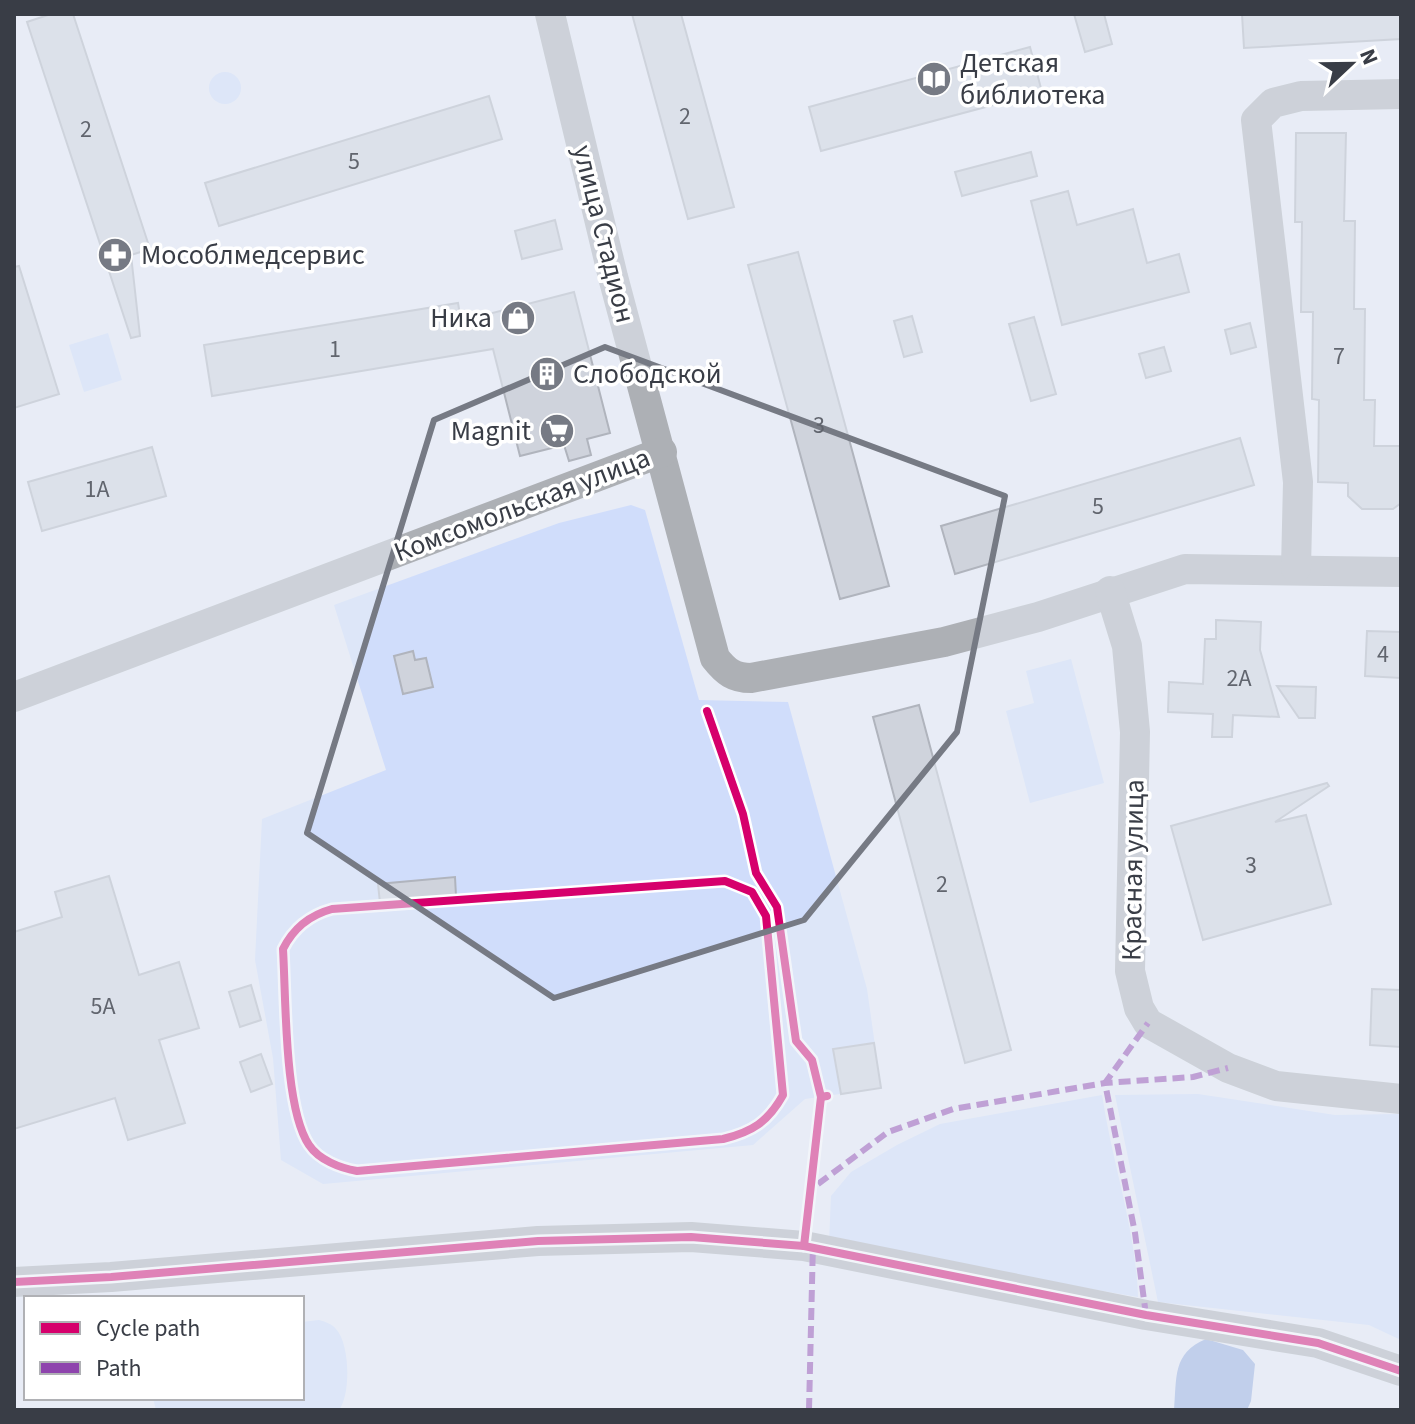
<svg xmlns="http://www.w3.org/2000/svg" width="1415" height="1424" viewBox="0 0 1415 1424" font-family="'Source Sans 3',sans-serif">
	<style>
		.green { fill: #d0ddfb }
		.water { fill: #93aade }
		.building { fill: #cfd3dc; stroke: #b0b4bd; stroke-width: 2 }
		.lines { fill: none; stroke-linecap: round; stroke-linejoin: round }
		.street { stroke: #adb0b5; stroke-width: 30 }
		.quiet { stroke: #8e44ad; stroke-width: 6; stroke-dasharray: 12 6; stroke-linecap: butt }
		.cycleway-casing { stroke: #fff; stroke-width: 13 }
		.cycleway { stroke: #d6006c; stroke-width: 8 }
		.marked { fill: none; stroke: #767a84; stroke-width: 6; stroke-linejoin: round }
		.labels { text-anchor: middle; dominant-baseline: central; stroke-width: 7; stroke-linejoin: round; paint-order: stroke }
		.number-label { font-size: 24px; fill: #61656e }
		.poi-label { font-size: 28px; fill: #393d46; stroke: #fff; text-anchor: start }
		.street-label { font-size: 28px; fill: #393d46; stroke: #fff }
	</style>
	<rect width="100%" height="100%" fill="#e8ecf6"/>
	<g class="green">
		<circle cx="225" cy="88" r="16"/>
		<path d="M108,333L122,380L84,392L69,345Z"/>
		<path d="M631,505L645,510L699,700L788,702L867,989L881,1088L805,1099L753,1145L323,1184L281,1160L273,1058L255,960L262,819L386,770L334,605L559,523Z"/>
		<path d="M1071,659L1104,783L1030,803L1006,711L1034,703L1026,671Z"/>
		<path d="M1198,1094L1335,1115L1401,1114V1340L1369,1325L1158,1302L1115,1095Z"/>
		<path d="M1102,1095C1112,1162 1136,1230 1138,1297L829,1244L831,1196L851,1172L897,1145L940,1124Z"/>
		<path d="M319,1320C326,1322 332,1324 336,1329C350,1344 351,1394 339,1410H156L153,1398H302V1322Z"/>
	</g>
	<path class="water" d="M1206,1339L1243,1350L1255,1364L1251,1401L1247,1410H1174C1177,1378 1172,1353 1206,1339Z"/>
	<g class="building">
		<path d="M51,14H73L150,249L131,255L140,336L131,338L27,22Z"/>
		<path d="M632,14H681L734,207L688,219Z"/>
		<path d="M1074,14H1104L1112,44L1085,52Z"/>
		<path d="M1242,14H1401V39L1244,48Z"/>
		<path d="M1030,47L1042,92L821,151L809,107Z"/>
		<path d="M489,96L502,139L219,226L205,183Z"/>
		<path d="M1296,133H1346L1344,221H1355L1354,309H1365L1364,400H1375L1374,446H1401V503L1393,509H1362L1348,496V483L1318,482L1319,400L1312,399L1313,312H1301L1302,222H1295Z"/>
		<path d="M1031,152L1037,176L962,196L955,172Z"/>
		<path d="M1068,191L1077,225L1133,209L1147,263L1179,254L1189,292L1062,325L1031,201Z"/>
		<path d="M555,220L562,249L522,259L515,231Z"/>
		<path d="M798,252L889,586L840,599L748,265Z"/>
		<path d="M19,266L59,394L14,408V267Z"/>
		<path d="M574,292L610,433L587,439L591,455L569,461L564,445L520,456L493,349L212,396L204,345L458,303L461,321Z"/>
		<path d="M912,316L922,352L904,357L894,321Z"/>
		<path d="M1034,317L1056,394L1031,401L1009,324Z"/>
		<path d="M1250,323L1256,347L1231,354L1225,330Z"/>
		<path d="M1164,347L1171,371L1146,378L1139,354Z"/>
		<path d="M1240,438L1254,485L955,574L941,526Z"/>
		<path d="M152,447L166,496L42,531L28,482Z"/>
		<path d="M1216,620L1261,622L1260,650L1279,717L1233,715L1232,737H1212L1213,714L1168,712L1169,682L1203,684L1205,639H1216Z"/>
		<path d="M1367,631L1401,632V678L1365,676Z"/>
		<path d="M413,651L415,660L426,658L433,687L403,694L394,656Z"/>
		<path d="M1277,686L1316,687L1315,718H1299Z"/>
		<path d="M919,705L1011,1050L965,1063L873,717Z"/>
		<path d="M1327,783L1329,786L1275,822L1306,815L1331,904L1203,940L1171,826Z"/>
		<path d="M109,876L139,975L179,962L199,1028L159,1040L185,1123L128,1140L115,1098L14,1129V932L62,917L55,892Z"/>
		<path d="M455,877L456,896L380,903L378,884Z"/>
		<path d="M251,985L261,1020L240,1027L229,992Z"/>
		<path d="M1372,989L1401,990V1047L1370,1045Z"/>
		<path d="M874,1043L881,1088L841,1094L833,1049Z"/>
		<path d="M261,1054L272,1084L251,1092L240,1062Z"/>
	</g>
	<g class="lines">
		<g class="street">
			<path d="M550,14L613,277L715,658C726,672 734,678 751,678L944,642L1038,617L1185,569L1401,572"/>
			<path d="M1296,568L1298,482L1256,120L1273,103L1301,96L1401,94"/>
			<path d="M1110,591L1127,646L1135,732L1130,971L1139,1008L1148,1023L1228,1068L1276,1086L1401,1099"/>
			<path d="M14,697L662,452"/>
			<path d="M14,1282L111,1277L538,1241L691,1237L804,1246L1146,1315L1318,1343L1401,1371"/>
		</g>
		<g class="quiet">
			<path d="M818,1184L888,1132L953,1109L1105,1083L1193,1077L1228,1068"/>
			<path d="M1146,1315L1135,1233L1105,1083L1148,1023"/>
			<path d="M809,1410L813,1242"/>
		</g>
		<g class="cycleway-casing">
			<g id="cycleway">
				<path d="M707,711L743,814L756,873L777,907L796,1041L812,1060L821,1097L827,1096"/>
				<path d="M725,881L752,892L766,916L783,1095C768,1122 752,1132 723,1139L357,1171C340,1168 319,1160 309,1145C284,1108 286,997 283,949C294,927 310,915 332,909Z"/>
				<path d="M804,1246L821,1097"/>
				<path d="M14,1282L111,1277L538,1241L691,1237L804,1246L1146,1315L1318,1343L1401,1371"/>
			</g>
		</g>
		<use href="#cycleway" class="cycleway"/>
	</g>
	<path d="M0 0H1415V1424H0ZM605,347L1005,496L957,732L804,920L554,998L307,833L434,420Z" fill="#e8ecf6" fill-opacity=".55" fill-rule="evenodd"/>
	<path class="marked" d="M605,347L1005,496L957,732L804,920L554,998L307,833L434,420Z"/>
	<defs>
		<g id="library-disc" transform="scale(1.8)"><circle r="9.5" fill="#767a84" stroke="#fff"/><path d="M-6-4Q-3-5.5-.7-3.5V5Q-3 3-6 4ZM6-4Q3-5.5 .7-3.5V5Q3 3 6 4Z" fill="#fff"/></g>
		<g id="pharmacy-disc" transform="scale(1.8)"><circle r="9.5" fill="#767a84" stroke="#fff"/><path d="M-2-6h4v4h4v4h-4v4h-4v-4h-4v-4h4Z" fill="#fff"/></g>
		<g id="shop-disc" transform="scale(1.8)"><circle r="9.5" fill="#767a84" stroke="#fff"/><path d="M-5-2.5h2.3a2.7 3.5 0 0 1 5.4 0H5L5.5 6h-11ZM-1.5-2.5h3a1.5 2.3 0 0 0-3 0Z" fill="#fff"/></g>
		<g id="building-disc" transform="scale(1.8)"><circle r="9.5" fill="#767a84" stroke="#fff"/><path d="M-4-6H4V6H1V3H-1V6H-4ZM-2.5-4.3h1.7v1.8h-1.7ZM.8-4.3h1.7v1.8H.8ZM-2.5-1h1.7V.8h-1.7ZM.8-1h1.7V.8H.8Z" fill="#fff"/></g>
		<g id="supermarket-disc" transform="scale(1.8)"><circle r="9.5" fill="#767a84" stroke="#fff"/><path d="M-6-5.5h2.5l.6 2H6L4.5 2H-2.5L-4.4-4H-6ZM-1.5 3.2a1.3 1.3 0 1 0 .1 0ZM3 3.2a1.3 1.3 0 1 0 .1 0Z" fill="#fff"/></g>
	</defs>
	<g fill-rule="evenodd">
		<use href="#library-disc" x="934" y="79"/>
		<use href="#pharmacy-disc" x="115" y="255"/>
		<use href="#shop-disc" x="518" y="318"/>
		<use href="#building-disc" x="547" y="374"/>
		<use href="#supermarket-disc" x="557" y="431"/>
	</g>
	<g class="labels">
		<g class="number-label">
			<text x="685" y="116">2</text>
			<text x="86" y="129">2</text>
			<text x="354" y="161">5</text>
			<text x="335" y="349">1</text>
			<text x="1339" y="356">7</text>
			<text x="819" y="425">3</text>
			<text x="97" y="489">1А</text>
			<text x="1098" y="506">5</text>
			<text x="1383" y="654">4</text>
			<text x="1239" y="678">2А</text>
			<text x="1251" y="865">3</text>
			<text x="942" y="884">2</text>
			<text x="103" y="1006">5А</text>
		</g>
		<g class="poi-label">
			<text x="960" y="63">Детская<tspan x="960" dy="32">библиотека</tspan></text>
			<text x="141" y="255">Мособлмедсервис</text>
			<text x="492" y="318" text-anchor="end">Ника</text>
			<text x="573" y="374">Слободской</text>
			<text x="531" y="431" text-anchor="end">Magnit</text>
		</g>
		<g class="street-label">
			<text transform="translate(604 234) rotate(76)">улица Стадион</text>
			<text transform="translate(522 505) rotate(-21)">Комсомольская улица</text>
			<text transform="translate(1133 870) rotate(-89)">Красная улица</text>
		</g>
	</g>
	<rect width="1415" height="1424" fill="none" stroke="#393d46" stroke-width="32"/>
	<rect x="24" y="1296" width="280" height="104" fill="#ffffff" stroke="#b0b1b5" stroke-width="2"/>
	<rect x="40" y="1322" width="40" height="12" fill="#d6006c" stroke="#b0b1b5" stroke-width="2"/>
	<text x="96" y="1336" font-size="24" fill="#393d46">Cycle path</text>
	<rect x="40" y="1362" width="40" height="12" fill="#8e44ad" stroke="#b0b1b5" stroke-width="2"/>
	<text x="96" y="1376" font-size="24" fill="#393d46">Path</text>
	<g transform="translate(1351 64) rotate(68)" stroke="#ffffff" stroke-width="6" paint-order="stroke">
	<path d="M0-6L14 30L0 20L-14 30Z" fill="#393d46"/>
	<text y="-12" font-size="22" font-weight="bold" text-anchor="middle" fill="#393d46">N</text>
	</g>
</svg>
